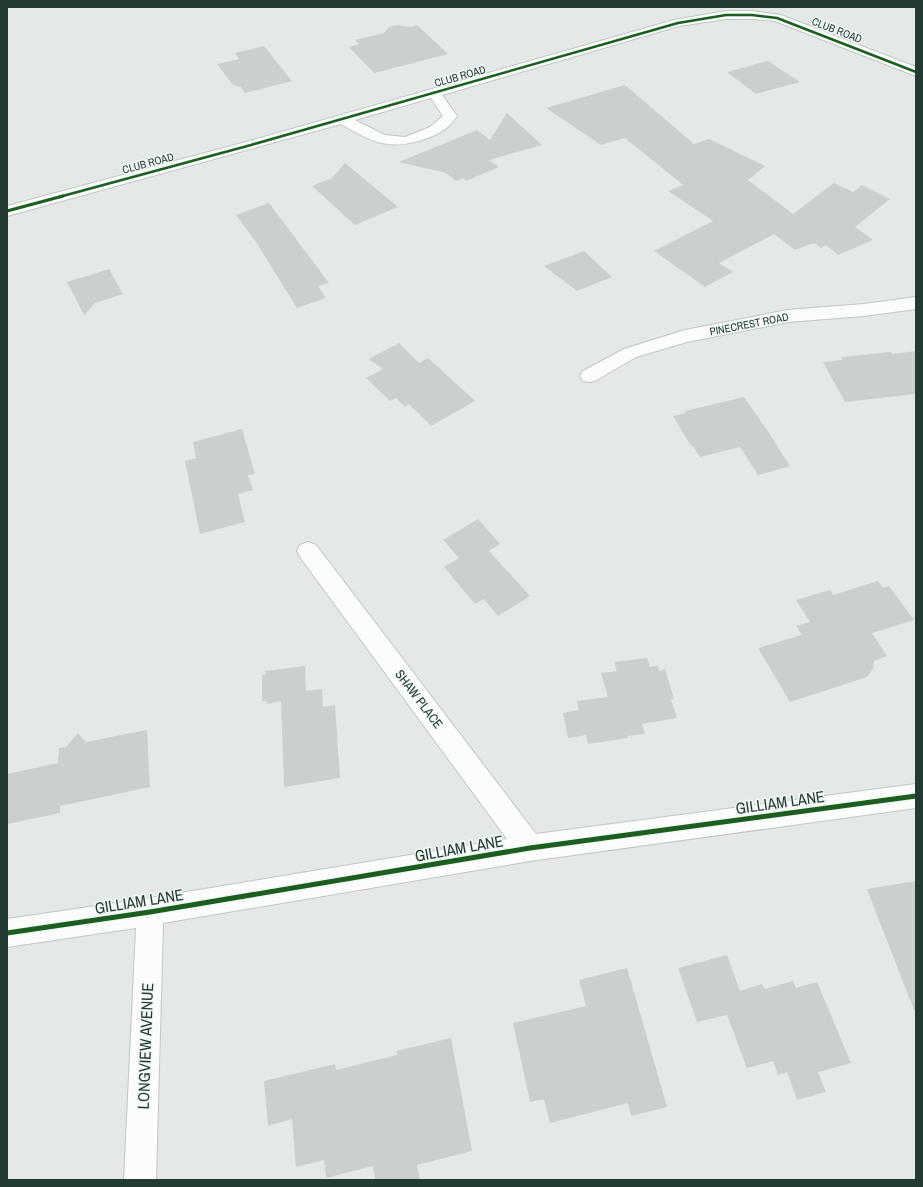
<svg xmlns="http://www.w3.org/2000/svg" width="923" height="1187" viewBox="0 0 923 1187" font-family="'Archivo Narrow',sans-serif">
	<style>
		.building { fill: #cbd0ce }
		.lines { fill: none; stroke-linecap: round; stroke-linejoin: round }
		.minor-casing { stroke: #c1c6c4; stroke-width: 2 }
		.minor { fill: #fbfcfb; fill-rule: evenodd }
		.cycleway-far2-casing { stroke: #f2f8f5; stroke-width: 4 }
		.cycleway-far1-casing { stroke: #f2f8f5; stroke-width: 5 }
		.cycleway-casing { stroke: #f2f8f5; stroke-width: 8 }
		.cycleway-far2 { stroke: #1b5e20; stroke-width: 2.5 }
		.cycleway-far1 { stroke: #1b5e20; stroke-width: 3 }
		.cycleway { stroke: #1b5e20; stroke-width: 5 }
		.labels { text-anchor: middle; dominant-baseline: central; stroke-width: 3; stroke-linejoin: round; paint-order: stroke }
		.far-street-label { font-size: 11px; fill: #243a35; stroke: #f2f8f5 }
		.street-label { font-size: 13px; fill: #243a35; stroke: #f2f8f5 }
		.near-street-label { font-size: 16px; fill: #243a35; stroke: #f2f8f5 }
	</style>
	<rect width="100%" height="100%" fill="#e4e9e7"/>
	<g class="building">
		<path d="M396,25L411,27L417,25L448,54L374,73L349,47L359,44L355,40L384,33L389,27Z"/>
		<path d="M264,46L292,81L245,93L241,87L233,85L217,64L239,59L235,53Z"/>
		<path d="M768,61L800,82L756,94L727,72Z"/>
		<path d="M625,85L694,144L709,139L765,166L748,180L793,214L834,183L853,192L862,185L890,199L855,227L873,240L838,255L826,245L821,248L814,243L795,250L774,234L719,263L733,272L705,287L654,251L713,221L668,191L683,185L625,138L601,145L546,108Z"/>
		<path d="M507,113L542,145L489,160L499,167L466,181L463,178L456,181L446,173L399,162L477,130L490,140Z"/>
		<path d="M345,163L398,207L355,225L312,186L332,178Z"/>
		<path d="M269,203L329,283L318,286L326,298L297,308L256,242L236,215Z"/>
		<path d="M584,251L612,277L577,291L544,266Z"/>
		<path d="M109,269L123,294L95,303L84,315L67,282Z"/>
		<path d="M399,343L419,363L428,358L475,401L431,426L409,404L405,407L396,398L390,401L366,378L383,369L369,359Z"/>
		<path d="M916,351V394L845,402L823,362L843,360L841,357L891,352L892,354Z"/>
		<path d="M744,397L767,430L790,466L758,475L740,447L700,457L693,446H691L673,416L686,413L685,411Z"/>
		<path d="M242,429L255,474L248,475L253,490L238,494L245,522L200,534L185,461L196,458L193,442Z"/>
		<path d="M478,519L500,544L489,551L530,596L498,616L484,599L475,604L444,567L459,558L443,540Z"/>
		<path d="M878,581L883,588L889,586L914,620L872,633L887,656L874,661L873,669L867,677L790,702L758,648L802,635L796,626L810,622L796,600L830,590L833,595Z"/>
		<path d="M647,658L650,667L658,665L659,671L665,669L674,699L671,700L677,718L642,724L645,734L627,736L628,738L588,744L586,735L568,738L563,713L579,710L577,701L608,697L601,673L617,671L614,662Z"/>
		<path d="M305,666L306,691L322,689L323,707L335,705L340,778L284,787L281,701L267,704L266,701H262V675L266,674L265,671Z"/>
		<path d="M147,730L150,787L60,806V813L7,824V774L58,763L59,748L66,747L78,733L86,742Z"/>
		<path d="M916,881V1010H914L867,889Z"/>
		<path d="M727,955L740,991L762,984L765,989L793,981L796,988L817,982L851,1063L818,1072L826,1092L797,1100L787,1072L778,1075L773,1061L747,1068L727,1015L697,1022L678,968Z"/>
		<path d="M627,968L667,1107L631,1116L628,1103L550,1123L544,1099L530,1102L513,1023L586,1006L579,980Z"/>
		<path d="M451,1038L472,1151L417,1165L420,1180H375L373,1166L326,1178L324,1160L296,1167L292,1119L268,1126L264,1081L335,1064L336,1070L397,1055L396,1051Z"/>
	</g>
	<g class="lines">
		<g class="minor-casing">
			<g id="minor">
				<path d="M726,11H752L781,15L916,67V76L775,21L752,19H726L679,26L442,95L457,116C449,128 441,133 428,138C390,151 375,144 341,124L7,216V206L246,142L674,20ZM431,98L443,116L430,127L405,137L385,135L355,120Z"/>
				<path d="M916,297V309L864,316L788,322L687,342L636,357L595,381L589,382L583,381L580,376L583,371L624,349L685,330L788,310L864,304Z"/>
				<path d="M308,542L316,545L536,834L916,784V808L530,861L163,923L156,1180H124L136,928L7,947V919L150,898L507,839L300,557L297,551L300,545Z"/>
			</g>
		</g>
		<use href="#minor" class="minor"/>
		<g class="cycleway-far2-casing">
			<path id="cycleway-far2" d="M59,197L251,145L678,23L726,15H752L777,18L916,72"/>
		</g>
		<g class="cycleway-far1-casing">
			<path id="cycleway-far1" d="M7,211L63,196"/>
		</g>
		<g class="cycleway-casing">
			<path id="cycleway" d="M7,933L150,912L530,848L916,796"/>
		</g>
		<use href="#cycleway-far2" class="cycleway-far2"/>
		<use href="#cycleway-far1" class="cycleway-far1"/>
		<use href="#cycleway" class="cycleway"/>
	</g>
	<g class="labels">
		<g class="far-street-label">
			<text transform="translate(837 30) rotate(21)">CLUB ROAD</text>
			<text transform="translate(460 76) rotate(-16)">CLUB ROAD</text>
			<text transform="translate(148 163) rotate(-15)">CLUB ROAD</text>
			<text transform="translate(749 324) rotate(-11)">PINECREST ROAD</text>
		</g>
		<g class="street-label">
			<text transform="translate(419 699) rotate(53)">SHAW PLACE</text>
		</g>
		<g class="near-street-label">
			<text transform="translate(780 802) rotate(-8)">GILLIAM LANE</text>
			<text transform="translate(459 848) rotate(-10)">GILLIAM LANE</text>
			<text transform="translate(139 901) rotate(-9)">GILLIAM LANE</text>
			<text transform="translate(145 1046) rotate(-88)">LONGVIEW AVENUE</text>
		</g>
	</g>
	<rect width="923" height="1187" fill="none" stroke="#243a35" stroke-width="16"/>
</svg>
